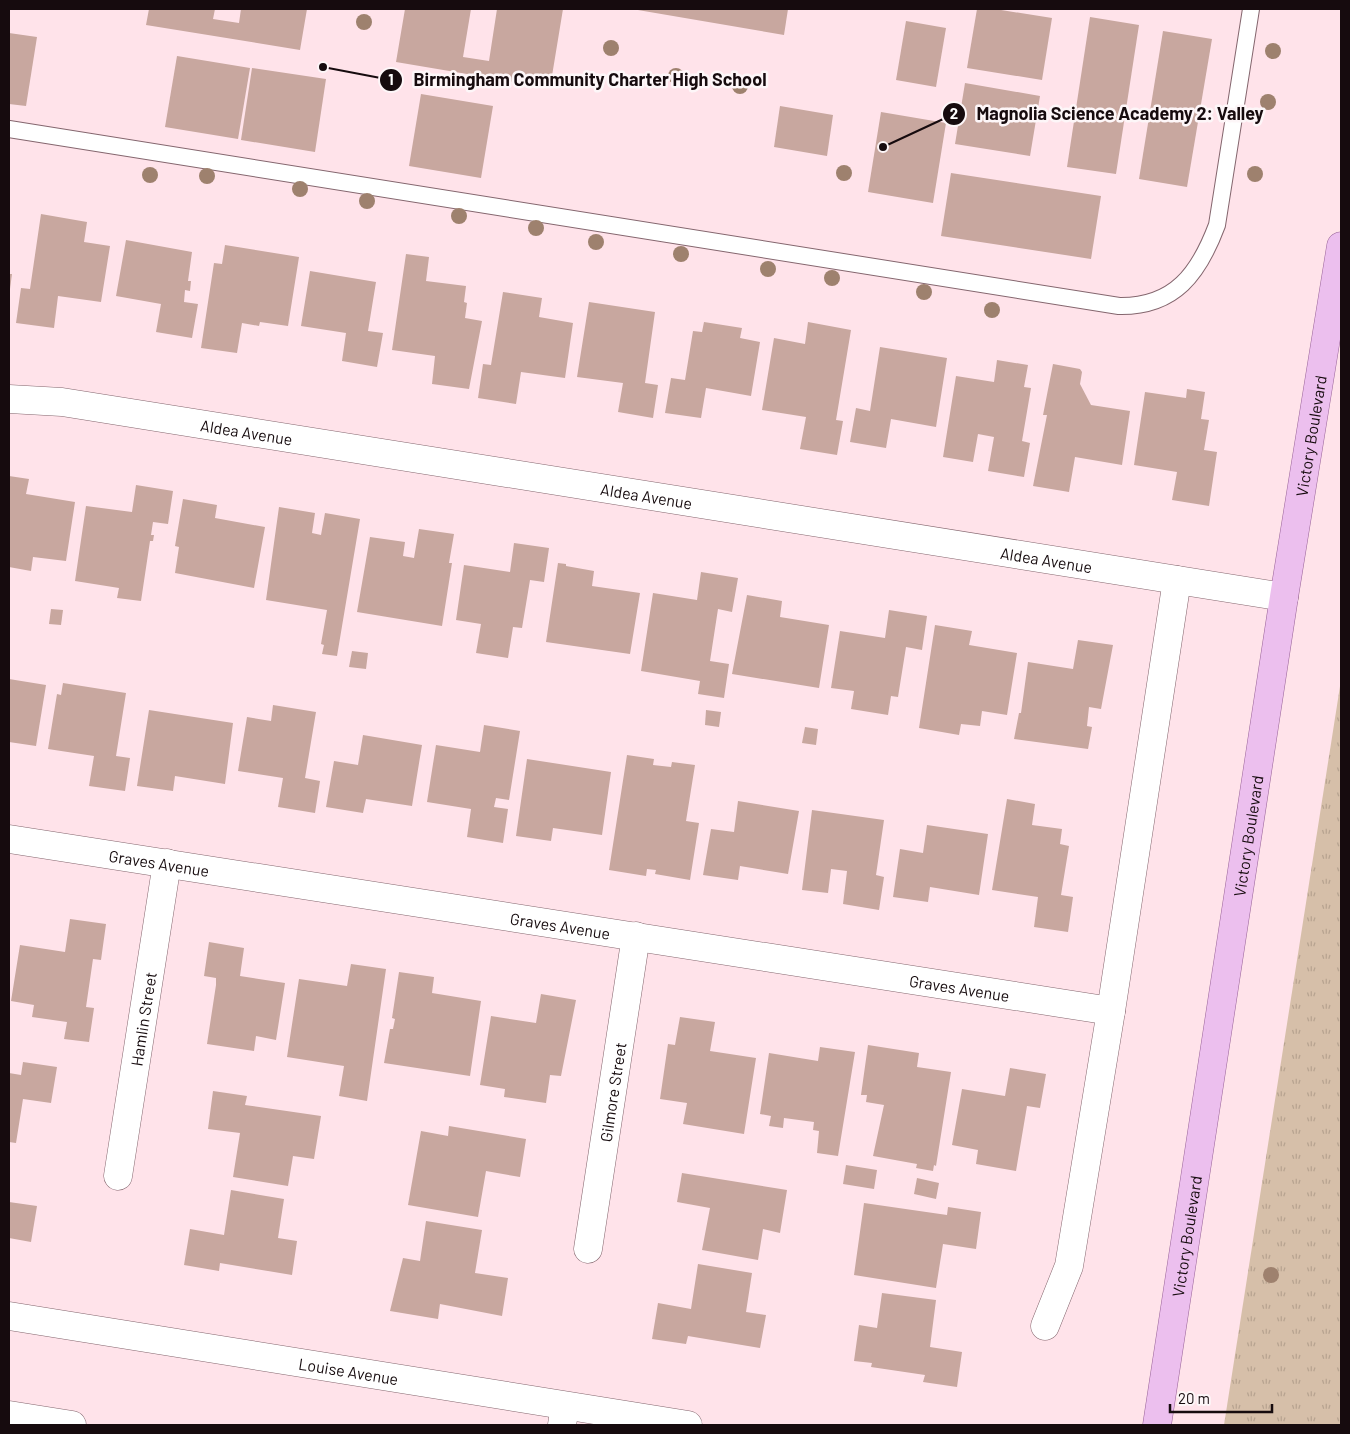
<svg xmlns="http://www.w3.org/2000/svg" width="1350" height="1434" viewBox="0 0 1350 1434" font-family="Barlow,sans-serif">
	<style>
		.park { fill: url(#park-tufts) }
		.building { fill: #c8a79f }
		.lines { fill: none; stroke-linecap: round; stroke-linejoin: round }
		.service-casing { stroke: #84666e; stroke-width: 18 }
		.minor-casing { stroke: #84666e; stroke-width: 29 }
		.secondary-casing { stroke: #84666e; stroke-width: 29 }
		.primary-casing { stroke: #996498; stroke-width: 29 }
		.service { stroke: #fff; stroke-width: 16 }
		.minor { stroke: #fff; stroke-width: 28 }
		.secondary { stroke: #fff; stroke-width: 28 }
		.primary { stroke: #ecbfee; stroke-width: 28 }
		.tree { fill: #9e816e }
		.labels { text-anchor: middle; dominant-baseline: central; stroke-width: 5; stroke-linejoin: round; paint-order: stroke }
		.street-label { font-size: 16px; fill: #160b0e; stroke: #fdf6f8 }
		.leader { fill: none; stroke: #160b0e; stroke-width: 2 }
		.callout-dot { fill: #160b0e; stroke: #fdf6f8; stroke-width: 2 }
		.mark-label { font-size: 15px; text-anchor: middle; font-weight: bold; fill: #fff }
		.callout-label { font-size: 18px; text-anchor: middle; font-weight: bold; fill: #160b0e; stroke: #fdf6f8; stroke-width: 5; stroke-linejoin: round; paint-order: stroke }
	</style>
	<defs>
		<pattern id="park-tufts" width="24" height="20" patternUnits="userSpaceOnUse" patternTransform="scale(1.25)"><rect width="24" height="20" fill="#d6bfa9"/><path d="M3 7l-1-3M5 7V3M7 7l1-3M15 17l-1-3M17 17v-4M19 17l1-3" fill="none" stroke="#b7a390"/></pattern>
	</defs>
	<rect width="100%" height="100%" fill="#ffe3ea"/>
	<path class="park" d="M1341,680V1425H1224Z"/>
	<g class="building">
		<path d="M149,9H215L213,19L239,23L241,9H307L300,50L146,25Z"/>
		<path d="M405,9H471L463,57L489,61L497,9H563L550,88L396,62Z"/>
		<path d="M632,9H788L784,35Z"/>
		<path d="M977,9H995L1052,18L1042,80L967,68Z"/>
		<path d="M1090,17L1139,25L1116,174L1067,167Z"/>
		<path d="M906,21L946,28L936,87L896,80Z"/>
		<path d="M1163,31L1212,39L1187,187L1139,179Z"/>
		<path d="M9,33L37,37L26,106L9,104Z"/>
		<path d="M177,56L250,68L238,139L165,127Z"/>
		<path d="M252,68L326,79L315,152L241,140Z"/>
		<path d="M965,83L1040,96L1030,156L955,144Z"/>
		<path d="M421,94L493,106L481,178L409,166Z"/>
		<path d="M780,106L833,115L827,156L774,147Z"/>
		<path d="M881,112L946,123L933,203L868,192Z"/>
		<path d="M951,173L1101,196L1091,259L941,236Z"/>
		<path d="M41,214L87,222L84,242L110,246L101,302L58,296L54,328L16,323L21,288L30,289Z"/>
		<path d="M126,240L192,252L188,281H191L190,291L185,290L184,302L198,304L192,338L156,332L161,304L116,296Z"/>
		<path d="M225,245L299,257L288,326L260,322L259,326L242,323L237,353L201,348L214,263L222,264Z"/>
		<path d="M406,254L429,257L426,281L466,286L464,302L467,303L465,318L482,321L469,389L432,384L435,356L392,350Z"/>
		<path d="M310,271L376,282L368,331L383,333L377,367L342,361L346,333L301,326Z"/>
		<path d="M9,274H12L10,289H9Z"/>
		<path d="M503,292L542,298L539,317L573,323L565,378L521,372L516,404L478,398L483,364L491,365Z"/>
		<path d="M589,302L655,312L645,383L658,385L653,418L618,412L623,383L577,377Z"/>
		<path d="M704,322L742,328L740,338L760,342L751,396L706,388L701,418L665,413L671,378L685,380L693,331L702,332Z"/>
		<path d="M808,322L851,330L836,420L843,421L837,455L800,449L806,417L762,410L774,338L805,344Z"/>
		<path d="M880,347L947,358L936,427L891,419L886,448L850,442L856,408L870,411Z"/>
		<path d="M997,360L1028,365L1024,387L1031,388L1022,441L1030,443L1024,477L988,471L994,437L978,434L973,462L943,457L956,376L994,382Z"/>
		<path d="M1053,364L1080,369L1082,372L1080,384L1091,405L1130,411L1122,465L1075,457L1069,492L1033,486L1047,415H1043Z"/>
		<path d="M1187,389L1205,392L1201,419L1209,420L1204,450L1217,452L1209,506L1172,500L1177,472L1134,465L1145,392L1186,398Z"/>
		<path d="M9,476L29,479L26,494L75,502L66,561L33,557L31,571L9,567Z"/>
		<path d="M136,485L173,491L168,524L153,522L151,535H154L153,541H150L141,601L117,598L119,588L75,581L86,506L132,512Z"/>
		<path d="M183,499L217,505L215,518L265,527L254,588L175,573L179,547L175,546Z"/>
		<path d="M279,507L315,513L312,533L321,535L325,513L360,519L337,656L322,654L324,645L321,644L327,610L266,600Z"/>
		<path d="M419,529L454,534L449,563H452L442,626L357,612L370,537L405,542L403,556L414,558Z"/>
		<path d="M514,543L549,548L544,582L530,580L522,628L513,627L508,658L476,653L481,624L456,620L464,565L510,572Z"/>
		<path d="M558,563L566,564V566L594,571L592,586L640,593L630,654L546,642Z"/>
		<path d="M701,572L738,578L732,612L718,609L710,661L729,664L724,698L698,694L700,681L641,671L653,593L697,600Z"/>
		<path d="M747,595L782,601L780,617L829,625L819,688L732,674Z"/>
		<path d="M51,609L63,610L61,625L49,624Z"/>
		<path d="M889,610L927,616L922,650L906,647L898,697L891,696L888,715L851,709L854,691L831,688L840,631L885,638Z"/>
		<path d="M935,625L972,631L969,645L1017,653L1007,715L982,711L980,726L961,724L959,735L919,728Z"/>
		<path d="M1078,640L1113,645L1101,709L1089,707L1087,726L1092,727L1088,749L1014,739L1019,713H1021L1028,662L1073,669Z"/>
		<path d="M352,651L368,653L366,669L349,667Z"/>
		<path d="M9,679L46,685L36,746L9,742Z"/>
		<path d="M63,683L126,693L116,756L130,758L125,791L89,786L94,756L48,749L57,694L61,695Z"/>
		<path d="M273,705L316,712L305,778L320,781L315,813L278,807L283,778L238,771L247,717L271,721Z"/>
		<path d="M149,710L233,723L225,784L175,776L173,791L137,786Z"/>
		<path d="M706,710L721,712L719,727L705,725Z"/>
		<path d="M484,725L520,731L509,800L496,798L494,807L508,809L503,843L467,837L471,809L427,802L436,745L480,752Z"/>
		<path d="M805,727L818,729L816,745L802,743Z"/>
		<path d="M363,735L422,745L412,806L366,799L363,813L326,807L334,761L358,765Z"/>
		<path d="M627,755L654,759L653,765L671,767L672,762L695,765L686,821L699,823L690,880L655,874L656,870L647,869L646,876L609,870Z"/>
		<path d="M527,759L611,772L602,835L553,828L551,841L516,836Z"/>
		<path d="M1007,799L1035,804L1032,825L1062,829L1060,844L1069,846L1061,895L1073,897L1068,932L1034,927L1038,897L992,890Z"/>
		<path d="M738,801L799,811L788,874L740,866L738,880L703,875L711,829L734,832Z"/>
		<path d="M812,810L884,820L876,875L884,877L879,910L843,904L847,871L831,869L828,893L802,890Z"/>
		<path d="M927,825L988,834L979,895L930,887L928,902L893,897L900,849L923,853Z"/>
		<path d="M70,919L106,924L101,960L93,959L86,1007L94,1008L89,1042L64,1039L67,1022L32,1017L34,1005L11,1001L20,945L65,952Z"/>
		<path d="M209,942L244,948L240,976L285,983L276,1040L256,1036L254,1051L207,1044L216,985V978L204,976Z"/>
		<path d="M351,964L386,969L367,1101L339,1096L344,1066L287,1057L299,979L347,986Z"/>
		<path d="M399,972L434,977L432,993L481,1001L470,1076L384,1063L390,1029H393L395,1019L392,1018Z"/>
		<path d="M541,994L576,1000L561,1076L550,1075L546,1103L504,1097L505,1089L480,1085L491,1016L536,1023Z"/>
		<path d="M680,1017L715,1022L710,1051L756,1058L744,1134L683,1124L687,1103L660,1099L668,1044L675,1045Z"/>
		<path d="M868,1045L919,1053L917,1067L951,1072L936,1166L934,1165L933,1171L916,1168L917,1164L873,1156L884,1105L866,1102L867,1095H861Z"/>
		<path d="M820,1047L855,1052L838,1156L817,1153L819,1131L813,1130L814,1122L784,1118L783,1128L769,1126L771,1116L760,1114L769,1053L818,1061Z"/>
		<path d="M23,1062L57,1067L51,1103L23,1099L16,1143L9,1142V1073L21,1075Z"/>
		<path d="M1010,1068L1046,1074L1040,1108L1027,1106L1016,1171L976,1164L978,1150L952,1145L962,1089L1005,1096Z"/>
		<path d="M213,1091L247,1096L245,1105L321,1116L314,1159L293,1156L288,1186L233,1177L240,1133L208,1129Z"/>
		<path d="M449,1126L526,1139L520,1177L486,1171L478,1217L408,1205L421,1131L448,1136Z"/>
		<path d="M846,1165L877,1170L874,1189L843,1184Z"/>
		<path d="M682,1173L787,1190L780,1233L763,1229L758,1260L702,1250L710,1208L677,1202Z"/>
		<path d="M917,1178L939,1183L936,1199L914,1194Z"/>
		<path d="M231,1190L284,1199L278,1238L297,1241L292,1275L220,1263L219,1271L184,1265L190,1229L224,1235Z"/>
		<path d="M9,1202L37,1206L31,1242L9,1238Z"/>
		<path d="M864,1203L947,1215L948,1207L981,1212L976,1249L943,1244L936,1288L854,1275Z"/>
		<path d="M426,1221L482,1230L475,1273L508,1278L502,1316L440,1304L438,1319L390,1311L403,1258L420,1261Z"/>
		<path d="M698,1264L752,1273L746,1312L766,1315L760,1348L688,1336L686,1344L652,1339L658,1303L691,1309Z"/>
		<path d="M882,1293L936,1300L930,1347L962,1352L957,1387L923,1382L925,1375L871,1367L872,1363L854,1361L859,1325L877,1328Z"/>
	</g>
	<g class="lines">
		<g class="service-casing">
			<path id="service" d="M9,129L1119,306C1175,307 1199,273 1217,225L1251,9"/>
		</g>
		<g class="minor-casing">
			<g id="minor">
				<path id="s1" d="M9,399L62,402L1284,597"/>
				<path id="s2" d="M9,839L1111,1011"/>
				<path id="s3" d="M118,1176L167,863"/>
				<path id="s4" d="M588,1249L636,936"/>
				<path d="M1045,1326L1069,1266L1111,1011L1177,580"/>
				<path d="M9,1415L72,1425"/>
				<path d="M562,1425L565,1406"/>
			</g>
		</g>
		<g class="secondary-casing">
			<g id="secondary">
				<path id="s5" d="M9,1316L688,1425"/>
			</g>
		</g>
		<g class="primary-casing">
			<g id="primary">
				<path id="s6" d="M1157,1425L1284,597L1341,246"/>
			</g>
		</g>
		<use href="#service" class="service"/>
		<use href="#minor" class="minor"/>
		<use href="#secondary" class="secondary"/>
		<use href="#primary" class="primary"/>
	</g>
	<g class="tree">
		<circle cx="364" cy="22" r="8"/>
		<circle cx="611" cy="48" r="8"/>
		<circle cx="1273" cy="51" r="8"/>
		<circle cx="676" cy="76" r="8"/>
		<circle cx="740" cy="86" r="8"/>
		<circle cx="1268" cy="102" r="8"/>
		<circle cx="844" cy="173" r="8"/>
		<circle cx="1255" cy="174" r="8"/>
		<circle cx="150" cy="175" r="8"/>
		<circle cx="207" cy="176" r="8"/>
		<circle cx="300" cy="189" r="8"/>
		<circle cx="367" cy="201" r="8"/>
		<circle cx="459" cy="216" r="8"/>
		<circle cx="536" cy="228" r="8"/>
		<circle cx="596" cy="242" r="8"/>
		<circle cx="681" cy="254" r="8"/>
		<circle cx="768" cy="269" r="8"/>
		<circle cx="832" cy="278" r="8"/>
		<circle cx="924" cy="292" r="8"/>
		<circle cx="992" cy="310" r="8"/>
		<circle cx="1271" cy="1275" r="8"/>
	</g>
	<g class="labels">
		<g class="street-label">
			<text stroke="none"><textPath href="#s1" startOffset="240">Aldea Avenue</textPath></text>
			<text stroke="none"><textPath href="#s6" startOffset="1001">Victory Boulevard</textPath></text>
			<text stroke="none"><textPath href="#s1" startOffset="645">Aldea Avenue</textPath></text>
			<text stroke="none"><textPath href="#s1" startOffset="1050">Aldea Avenue</textPath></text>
			<text stroke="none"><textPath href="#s6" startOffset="596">Victory Boulevard</textPath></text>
			<text stroke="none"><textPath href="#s2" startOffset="152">Graves Avenue</textPath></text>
			<text stroke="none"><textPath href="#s2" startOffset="558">Graves Avenue</textPath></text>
			<text stroke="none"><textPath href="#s2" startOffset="962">Graves Avenue</textPath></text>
			<text stroke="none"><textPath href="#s3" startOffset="159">Hamlin Street</textPath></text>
			<text stroke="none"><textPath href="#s4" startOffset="159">Gilmore Street</textPath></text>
			<text stroke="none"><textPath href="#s6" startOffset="191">Victory Boulevard</textPath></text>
			<text stroke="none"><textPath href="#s5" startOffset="344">Louise Avenue</textPath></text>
		</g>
	</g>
	<path class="leader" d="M323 67L391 80M883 147L954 114"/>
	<g class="callout-dot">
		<circle cx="323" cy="67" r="5"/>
		<circle cx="883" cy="147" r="5"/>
		<circle cx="391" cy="80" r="12"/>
		<circle cx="954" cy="114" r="12"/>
	</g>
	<g class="mark-label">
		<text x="391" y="85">1</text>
		<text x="954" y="119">2</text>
	</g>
	<g class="callout-label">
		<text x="590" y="86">Birmingham Community Charter High School</text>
		<text x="1120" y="120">Magnolia Science Academy 2: Valley</text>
	</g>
	<rect width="1350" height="1434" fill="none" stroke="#160b0e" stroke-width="20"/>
	<path d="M1170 1404v8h102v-8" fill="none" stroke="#160b0e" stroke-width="2.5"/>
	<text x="1178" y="1404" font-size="15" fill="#160b0e" stroke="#fdf6f8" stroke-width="4" paint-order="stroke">20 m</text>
</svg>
